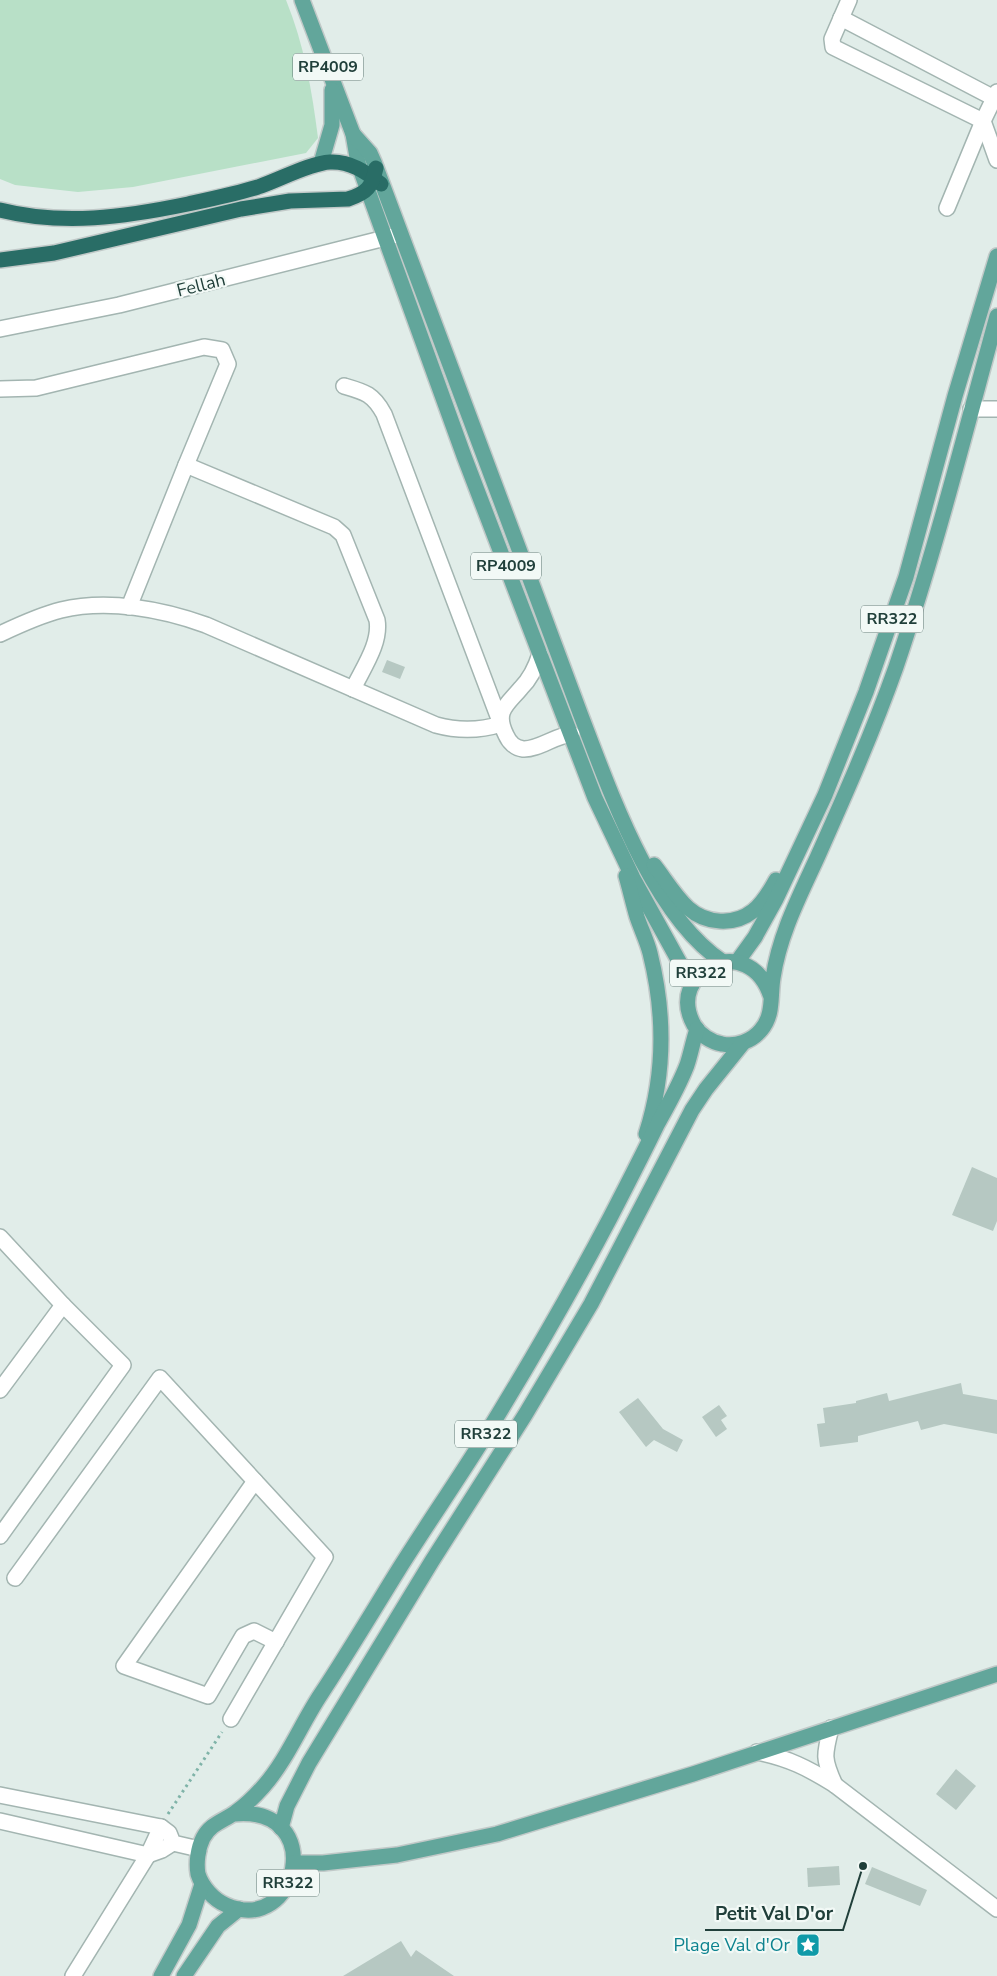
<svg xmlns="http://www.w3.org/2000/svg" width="997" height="1976" viewBox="0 0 997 1976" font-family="'Nunito Sans',sans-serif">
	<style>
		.green { fill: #b8e0c7 }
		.building { fill: #b6c8c2 }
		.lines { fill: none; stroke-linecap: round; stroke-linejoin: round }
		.minor-casing { stroke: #a3b5b1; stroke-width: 18 }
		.major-casing { stroke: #c1c9c8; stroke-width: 18 }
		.highway-casing { stroke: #c1c9c8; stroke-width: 18 }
		.path { stroke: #7fb3a8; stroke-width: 3; stroke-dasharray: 2.5 4; stroke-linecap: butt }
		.minor { stroke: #fff; stroke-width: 15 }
		.major { stroke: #62a69b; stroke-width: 15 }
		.highway { stroke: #296d66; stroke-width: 15 }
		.labels { text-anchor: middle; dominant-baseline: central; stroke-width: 4.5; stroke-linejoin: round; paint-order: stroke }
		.shield { fill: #f2f9f6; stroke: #5f7772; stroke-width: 1 }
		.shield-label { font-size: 16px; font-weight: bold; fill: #203f3a }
		.street-label { font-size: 18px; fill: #203f3a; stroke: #f2f9f6 }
		.culture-label { font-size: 18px; fill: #0d838f; stroke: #f2f9f6; text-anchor: end }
		.leader { fill: none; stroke: #203f3a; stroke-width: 2 }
		.callout-dot { fill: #203f3a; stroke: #f2f9f6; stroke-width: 2 }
		.callout-label { font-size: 19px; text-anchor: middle; font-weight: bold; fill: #203f3a; stroke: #f2f9f6; stroke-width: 4.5; stroke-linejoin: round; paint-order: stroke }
	</style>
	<rect width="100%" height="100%" fill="#e1ede9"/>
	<path class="green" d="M0,0H286C304,44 312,91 318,138L306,153L133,187L78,192L15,185L0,179Z"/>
	<g class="building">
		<path d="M387,660L405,667L400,679L382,672Z"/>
		<path d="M972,1167L997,1178V1221L993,1231L952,1215Z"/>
		<path d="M961,1383L963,1394L997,1400V1434L944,1424L921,1430L918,1421L858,1436V1442L820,1447L817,1424L825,1423L823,1408L856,1403V1401L887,1393L889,1401Z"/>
		<path d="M638,1398L663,1429L683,1440L677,1452L654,1440L646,1447L619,1412Z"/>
		<path d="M719,1405L727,1416L721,1420L727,1429L716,1437L702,1417Z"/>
		<path d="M956,1769L976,1786L956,1810L936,1794Z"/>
		<path d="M839,1866L840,1885L808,1887L807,1868Z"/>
		<path d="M872,1867L927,1890L920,1906L865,1884Z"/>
		<path d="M401,1941L411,1957L416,1950L454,1976H343Z"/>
	</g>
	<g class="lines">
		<g class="minor-casing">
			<g id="minor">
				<path d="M849,0L832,39L833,47L983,121L997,160"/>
				<path d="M841,18L994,98L997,97"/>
				<path d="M947,208L983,121L997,92"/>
				<path d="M0,329L119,305L397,235"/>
				<path d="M0,389L36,388L204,347L222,350L228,364L186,465L129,607"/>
				<path d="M971,409H997"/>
				<path d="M186,465L334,527L343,535L377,620C381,643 363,668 353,689"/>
				<path d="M0,634C19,625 41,615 61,610C108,599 162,609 206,625L436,725C458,731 479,731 501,724L384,414C373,394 365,392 344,386"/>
				<path d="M540,654C536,667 530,679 521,688C507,705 494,711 506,735C509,742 515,748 523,749C538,750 556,735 572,734"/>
				<path d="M0,1237L63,1305L123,1365L0,1536"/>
				<path d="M0,1390L63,1305"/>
				<path d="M255,1481L124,1666L208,1696L243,1636L254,1631L276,1642"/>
				<path d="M15,1578L160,1378L325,1557L231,1719"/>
				<path d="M831,1728C824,1755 823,1759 835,1785"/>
				<path d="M757,1752C788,1758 808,1768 835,1785L997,1909"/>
				<path d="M0,1795L161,1827L169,1833L173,1843L199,1849"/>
				<path d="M0,1821L148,1855L162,1850L173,1843"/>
				<path d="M73,1976L148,1855L161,1827"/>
			</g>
		</g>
		<g class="major-casing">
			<g id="major">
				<path d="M302,0L353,134L358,163L464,456L595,798L633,878L692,985"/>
				<path d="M353,134L370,153L374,162C426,300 477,438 529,576C546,622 563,667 580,713C610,791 652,915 723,962"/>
				<path d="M321,163L332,125V90"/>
				<path d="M654,865C665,879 675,896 688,908C706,924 734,926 753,911C763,903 770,891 776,880"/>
				<path d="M626,876C630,890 633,903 637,917C641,929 647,941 650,953C665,1013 665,1075 646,1134"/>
				<path d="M737,962L755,937L776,899L825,795L866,692L906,577L955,396L997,256"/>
				<path d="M771,997C749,929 664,971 694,1025C700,1035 711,1042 722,1044C736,1047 752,1041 761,1030C774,1015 770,996 773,978C779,936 799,897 817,858C845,795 873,732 896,667C935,552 965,433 997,316"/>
				<path d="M234,1814C328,1805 299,1937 226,1905C214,1900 202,1887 198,1874C196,1863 198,1848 203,1838C211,1823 224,1821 236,1812C246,1805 255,1796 263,1787C287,1760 301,1724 321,1694C348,1653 373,1611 399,1569C426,1526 455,1484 482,1441C527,1368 570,1294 610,1218C626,1187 642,1156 657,1125C668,1105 679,1086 687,1065C691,1053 693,1041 697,1029"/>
				<path d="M281,1828L287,1806L309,1763L432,1561L525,1415L591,1304L692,1110L706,1089L743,1043"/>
				<path d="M294,1863H323L397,1855L497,1834L693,1774L997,1674"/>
				<path d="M161,1976L189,1925L202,1884"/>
				<path d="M184,1976L218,1926L239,1909"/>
			</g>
		</g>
		<g class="highway-casing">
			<g id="highway">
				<path d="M0,210C63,226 125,217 188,204C211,199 235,194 258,187C279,180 310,163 330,162C350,161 366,172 381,184"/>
				<path d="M0,260L54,253L241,209L290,201L348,199C367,193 372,187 376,168"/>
			</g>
		</g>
		<path class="path" d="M168,1814L222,1732"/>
		<use href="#minor" class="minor"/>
		<use href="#major" class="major"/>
		<use href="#highway" class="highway"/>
	</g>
	<defs>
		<g id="sight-square" transform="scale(1.25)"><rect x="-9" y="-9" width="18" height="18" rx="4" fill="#0f9aa8" stroke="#f2f9f6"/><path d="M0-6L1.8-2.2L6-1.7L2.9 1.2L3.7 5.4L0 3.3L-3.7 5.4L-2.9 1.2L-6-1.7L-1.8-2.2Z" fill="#fff"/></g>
	</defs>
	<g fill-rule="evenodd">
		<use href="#sight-square" x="808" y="1945"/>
	</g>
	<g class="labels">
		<g class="shield">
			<rect x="293" y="53.5" width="70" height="27" rx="4"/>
			<rect x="471" y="552.5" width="70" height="27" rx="4"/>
			<rect x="861" y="605.5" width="62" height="27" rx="4"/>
			<rect x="670" y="959.5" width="62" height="27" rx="4"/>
			<rect x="455" y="1420.5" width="62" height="27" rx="4"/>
			<rect x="257" y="1869.5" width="62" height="27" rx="4"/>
		</g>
		<g class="shield-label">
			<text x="328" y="67">RP4009</text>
			<text x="506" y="566">RP4009</text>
			<text x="892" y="619">RR322</text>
			<text x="701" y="973">RR322</text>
			<text x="486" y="1434">RR322</text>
			<text x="288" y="1883">RR322</text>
		</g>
		<g class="street-label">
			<text transform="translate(201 285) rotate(-14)">Fellah</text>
		</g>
		<g class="culture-label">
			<text x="790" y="1945">Plage Val d'Or</text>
		</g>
	</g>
	<path class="leader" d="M863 1866L843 1930H705"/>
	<circle class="callout-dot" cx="863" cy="1866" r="5"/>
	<g class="callout-label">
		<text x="774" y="1920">Petit Val D'or</text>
	</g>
</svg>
